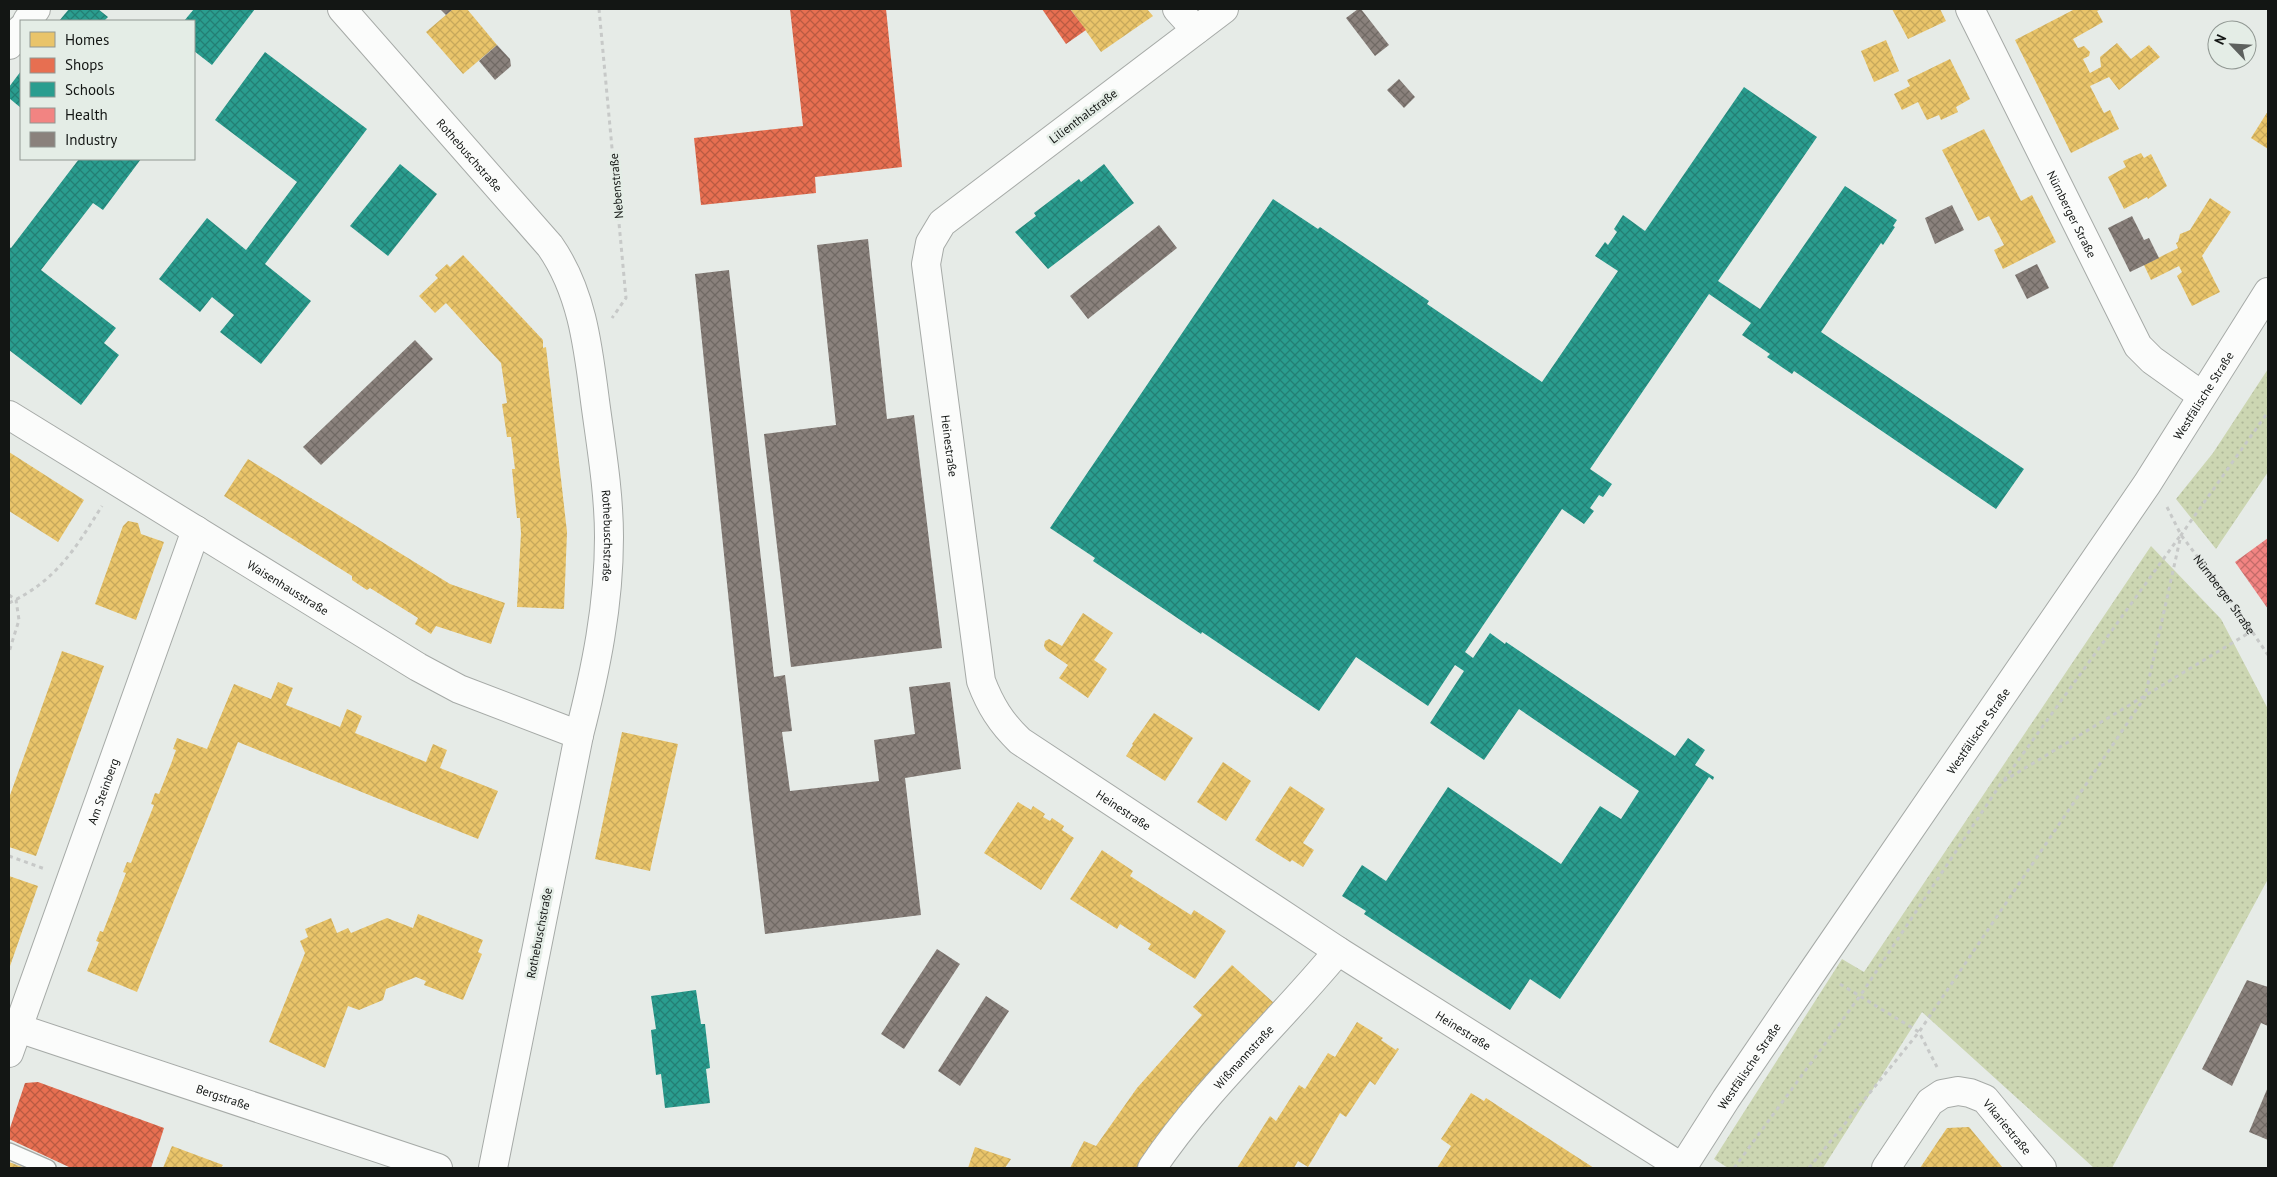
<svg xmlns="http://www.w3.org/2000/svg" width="2277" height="1177" viewBox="0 0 2277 1177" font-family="'PT Sans',sans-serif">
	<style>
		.park { fill: url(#park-dots) }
		.homes { fill: url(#homes-cross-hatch) }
		.shops { fill: url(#shops-cross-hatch) }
		.schools { fill: url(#schools-cross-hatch) }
		.health { fill: url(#health-cross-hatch) }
		.industry { fill: url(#industry-cross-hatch) }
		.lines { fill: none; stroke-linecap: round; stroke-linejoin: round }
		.service-casing { stroke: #a6aaa7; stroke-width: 18 }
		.minor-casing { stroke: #a6aaa7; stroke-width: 30 }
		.tertiary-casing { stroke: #a6aaa7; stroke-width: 30 }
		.path { stroke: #c7c9c8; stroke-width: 3; stroke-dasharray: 4 4; stroke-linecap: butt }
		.service { stroke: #fbfcfb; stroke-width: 15 }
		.minor { stroke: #fbfcfb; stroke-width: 28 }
		.tertiary { stroke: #fbfcfb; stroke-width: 28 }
		.labels { text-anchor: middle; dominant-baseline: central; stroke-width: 5; stroke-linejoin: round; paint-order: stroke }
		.street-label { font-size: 12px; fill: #131614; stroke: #e4ede6 }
	</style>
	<defs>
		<pattern id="park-dots" width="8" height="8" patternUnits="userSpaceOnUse" patternTransform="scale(1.25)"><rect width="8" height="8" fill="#ccd6b2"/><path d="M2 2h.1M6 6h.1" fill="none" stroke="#aeb798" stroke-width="1.8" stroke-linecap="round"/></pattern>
		<pattern id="homes-cross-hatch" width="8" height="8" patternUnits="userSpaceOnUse" patternTransform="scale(1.25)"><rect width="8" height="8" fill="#e9c46a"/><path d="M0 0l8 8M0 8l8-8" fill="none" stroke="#c7a85b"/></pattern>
		<pattern id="shops-cross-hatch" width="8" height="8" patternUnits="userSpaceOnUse" patternTransform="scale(1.25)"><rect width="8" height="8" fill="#e76f51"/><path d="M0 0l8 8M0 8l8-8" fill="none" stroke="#ba5a42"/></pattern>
		<pattern id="schools-cross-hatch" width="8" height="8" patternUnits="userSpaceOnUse" patternTransform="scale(1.25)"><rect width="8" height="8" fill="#2a9d8f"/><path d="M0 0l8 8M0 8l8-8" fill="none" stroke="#237f74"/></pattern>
		<pattern id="health-cross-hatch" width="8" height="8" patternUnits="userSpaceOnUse" patternTransform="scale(1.25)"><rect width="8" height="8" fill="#f28482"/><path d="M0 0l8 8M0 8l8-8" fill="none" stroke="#c36b69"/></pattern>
		<pattern id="industry-cross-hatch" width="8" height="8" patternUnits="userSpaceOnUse" patternTransform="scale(1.25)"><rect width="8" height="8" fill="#8a817c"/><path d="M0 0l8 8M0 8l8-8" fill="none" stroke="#706964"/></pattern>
	</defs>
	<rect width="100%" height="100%" fill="#e6ebe7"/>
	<g class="park">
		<path d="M2268,369V472L2216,549L2176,499L2213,453Z"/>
		<path d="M2151,546L2221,619L2268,709V879L2112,1168H2094L1922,1012L1823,1168H1728L1714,1159L1842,959L1864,972Z"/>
	</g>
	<g class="homes">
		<path d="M453,9H467L497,45L463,74L426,32Z"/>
		<path d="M1073,9H1147L1153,16L1101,52L1071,10Z"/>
		<path d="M1892,9H1940L1946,21L1908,39Z"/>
		<path d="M2075,9H2101L2097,11L2103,22L2073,39L2078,48L2084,46L2090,52L2089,56L2083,59L2090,73L2101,67L2100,57L2117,43L2131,59L2149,45L2160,57L2119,90L2109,77L2090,86L2104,113L2110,110L2119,129L2071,153L2015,40Z"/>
		<path d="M1886,40L1899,71L1874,82L1861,51Z"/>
		<path d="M1950,59L1970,99L1956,107L1958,112L1941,120L1939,115L1927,120L1918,102L1902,110L1894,94L1910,86L1907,80Z"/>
		<path d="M2268,111V149L2251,138Z"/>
		<path d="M1984,129L2021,201L2032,195L2056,242L2003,269L1994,250L2004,245L1989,216L1978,221L1942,150Z"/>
		<path d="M2141,153L2144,158L2151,154L2167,186L2148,199L2147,197L2124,209L2108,177L2126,167L2123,161Z"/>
		<path d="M2210,198L2231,212L2202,256L2220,292L2192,306L2177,276L2182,272L2179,266L2151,280L2144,265L2178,248L2176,243L2178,242L2180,234L2190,230Z"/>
		<path d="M463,255L543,340V348L546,347L567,532L564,609L517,607L521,533L520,518H517L512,469H515L511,437H507L502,404L507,403L501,363L446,303L435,313L419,296L438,278L435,275L447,264L450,267Z"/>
		<path d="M9,452L84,500L58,542L9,511Z"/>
		<path d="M248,459L450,584L505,603L491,644L436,626L431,634L415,624L418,618L370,588L367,590L352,580V576L224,496Z"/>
		<path d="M128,521L138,523L141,534L164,542L136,620L95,604L123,526Z"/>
		<path d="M1083,613L1113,633L1094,660L1107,669L1088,698L1059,678L1068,665L1046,650L1044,646L1045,641L1049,639L1062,646Z"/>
		<path d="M62,651L104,666L36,856L9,847V798Z"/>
		<path d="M278,682L293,688L286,705L340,727L347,709L362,716L355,733L382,744L426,762L433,744L447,750L440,768L498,791L478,839L238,742L137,992L87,971L99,942L96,941L100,931L103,932L126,873L123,872L127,862L131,863L154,805L151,804L155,793L159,794L171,764L176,750L173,749L177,738L207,749L234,684L271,699Z"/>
		<path d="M1154,713L1193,738L1165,781L1126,756L1133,745L1132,744Z"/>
		<path d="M622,732L678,744L650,871L595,859Z"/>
		<path d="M1223,762L1251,781L1226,821L1197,802Z"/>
		<path d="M1290,786L1325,809L1303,843L1314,850L1303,867L1292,860L1290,862L1255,840Z"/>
		<path d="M1018,802L1031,810L1033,806L1045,814L1043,817L1050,821L1052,818L1064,826L1062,830L1074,838L1041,890L984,853Z"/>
		<path d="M1102,850L1133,871L1130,876L1161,896L1191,915L1194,910L1226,931L1195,979L1148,949L1151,944L1120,924L1117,929L1070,899Z"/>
		<path d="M9,876L38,886L9,969Z"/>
		<path d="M418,914L483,940L478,952L482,954L463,1000L424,985L426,981L416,977L386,989L383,1000L359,1010L348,1006L325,1068L269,1042L305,953L300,941L308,937L305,929L331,918L337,933L348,928L351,933L387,918L413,928Z"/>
		<path d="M1232,965L1274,1003L1167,1124L1136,1168H1070L1084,1141L1096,1146L1137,1088L1202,1015L1193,1007Z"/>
		<path d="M1357,1022L1383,1038L1381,1040L1396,1050L1397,1048L1399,1049L1375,1085L1370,1081L1346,1117L1340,1113L1308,1167L1298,1161L1294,1168H1237L1270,1116L1276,1121L1299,1085L1305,1089L1328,1053L1335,1057Z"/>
		<path d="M1471,1093L1484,1101L1486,1098L1594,1168H1437L1451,1146L1441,1139Z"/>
		<path d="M1969,1127L2003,1168H1920L1947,1128Z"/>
		<path d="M172,1146L223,1165L221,1168H163Z"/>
		<path d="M975,1147L1011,1159L1005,1168H968Z"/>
		<path d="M9,1162L25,1168H9Z"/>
	</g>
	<g class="shops">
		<path d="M790,9H886L902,167L815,177L816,193L701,205L694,138L803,126Z"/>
		<path d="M1042,9H1070L1086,30L1066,44Z"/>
		<path d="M38,1082L164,1128L151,1168H71L9,1139V1131L25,1083Z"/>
	</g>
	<g class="schools">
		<path d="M69,9H98L108,17L104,21H59Z"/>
		<path d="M194,9H255L212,65L194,51V21H184Z"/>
		<path d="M265,52L367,129L265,264L311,301L261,364L220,332L234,315L212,297L200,312L159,279L207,218L246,250L297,182L215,120Z"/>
		<path d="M21,71V108L9,98V87Z"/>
		<path d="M1744,87L1817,137L1718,281L1760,309L1845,186L1897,220L1893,226L1895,227L1883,245L1881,243L1821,332L2024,469L1996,509L1794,371L1792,374L1767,357L1770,354L1742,335L1751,323L1709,294L1590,469L1612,484L1603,497L1599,495L1590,508L1594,511L1584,524L1562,509L1465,652L1473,658L1490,633L1505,644L1506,642L1675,756L1688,738L1705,750L1695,765L1714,777L1713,780L1709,777L1560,999L1530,979L1510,1010L1364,914L1366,911L1342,896L1362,865L1386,881L1448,787L1561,864L1600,806L1621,819L1639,791L1519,709L1484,760L1430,723L1464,671L1455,665L1428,706L1356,657L1319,711L1202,632L1201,634L1093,561L1095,558L1050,528L1273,199L1318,229L1320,227L1429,301L1427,304L1542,382L1618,271L1595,256L1605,242L1608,245L1617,232L1614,229L1623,215L1645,231Z"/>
		<path d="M79,159H141L103,210L93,203L41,270L116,328L104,343L119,355L81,405L9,350V247L11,248Z"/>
		<path d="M400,164L437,194L388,256L350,226Z"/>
		<path d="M1104,164L1134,203L1048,269L1015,232L1036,216L1034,213L1079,179L1081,182Z"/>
		<path d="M696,990L701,1024H705L710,1068L706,1069L710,1103L665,1108L661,1074L656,1075L651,1030L656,1029L651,996Z"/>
	</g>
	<path class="health" d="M2268,538V609L2235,562Z"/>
	<g class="industry">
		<path d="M440,9H453L446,15Z"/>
		<path d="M1358,9H1361L1389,45L1375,56L1346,18Z"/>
		<path d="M497,45L510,59L511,66L495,80L479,61Z"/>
		<path d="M1399,79L1415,97L1404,108L1387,90Z"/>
		<path d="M1952,205L1964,230L1935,244L1925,218Z"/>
		<path d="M2132,216L2144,240L2149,238L2159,258L2130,272L2108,228Z"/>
		<path d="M1159,225L1177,248L1088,319L1070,296Z"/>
		<path d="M868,239L887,419L914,415L942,648L791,667L764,434L836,425L817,245Z"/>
		<path d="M2037,264L2049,288L2027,299L2015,275Z"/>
		<path d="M729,270L774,677L785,675L792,731L782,732L790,791L879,781L874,740L915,734L909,687L950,682L961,769L905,778L921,915L765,934L749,796L695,274Z"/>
		<path d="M415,340L433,359L321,465L303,447Z"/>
		<path d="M937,949L960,964L904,1049L881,1034Z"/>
		<path d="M2247,980L2268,987V1026L2261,1023L2232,1086L2202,1069Z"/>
		<path d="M986,996L1009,1011L960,1086L938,1071Z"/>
		<path d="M2268,1087V1140L2249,1132Z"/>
	</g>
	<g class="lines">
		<g class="service-casing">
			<path id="service" d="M9,1151L48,1168"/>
		</g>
		<g class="minor-casing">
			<g id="minor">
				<path id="s2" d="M342,9L550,246C582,292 588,346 595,401C601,446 609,492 609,537C609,605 596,669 579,735L493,1168"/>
				<path d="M1177,9L1196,30"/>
				<path id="s3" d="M1224,9L942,223L930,243L926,264L981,681C990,705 1001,723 1020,741L1338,951L1683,1168"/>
				<path id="s4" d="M1970,9L2138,346L2152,360L2201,395"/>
				<path d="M27,21L36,9"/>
				<path d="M9,45L21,29"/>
				<path id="s5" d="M9,415L418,667L459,689L579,735"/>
				<path id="s6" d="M9,1053L196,530"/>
				<path id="s7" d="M1152,1168C1205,1089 1278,1024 1338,951"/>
				<path id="s8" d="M1682,1168L1726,1099L1815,968L2147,484L2268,292"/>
				<path id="s9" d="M1886,1168L1930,1102L1942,1094L1958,1091L1970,1093L1985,1099L2042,1168"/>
			</g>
		</g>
		<g class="tertiary-casing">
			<g id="tertiary">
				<path id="s10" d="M9,1025L438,1168"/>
			</g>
		</g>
		<g class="path">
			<path d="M599,9L626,298L612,318"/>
			<path id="s1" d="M2167,507L2181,535L2234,605L2268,655"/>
			<path d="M9,595L16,600L19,620L9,652"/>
			<path d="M9,603C57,580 75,549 102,506"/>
			<path d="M2004,780L2180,536"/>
			<path d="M9,856L45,869"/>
			<path d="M1840,984L1919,1032L1937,1067"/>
			<path d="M1734,1168L1860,996L2002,782L2252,631"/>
			<path d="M1809,1168L1919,1032L2145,697L2181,535L2268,412"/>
		</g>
		<use href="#service" class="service"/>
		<use href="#minor" class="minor"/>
		<use href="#tertiary" class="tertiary"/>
	</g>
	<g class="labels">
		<g class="street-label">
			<text transform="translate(1083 116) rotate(-37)">Lilienthalstraße</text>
			<text stroke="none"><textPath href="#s2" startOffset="194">Rothebuschstraße</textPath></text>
			<text transform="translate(616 186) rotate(-95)">Nebenstraße</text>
			<text stroke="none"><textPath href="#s4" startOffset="229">Nürnberger Straße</textPath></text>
			<text stroke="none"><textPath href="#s8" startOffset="932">Westfälische Straße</textPath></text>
			<text stroke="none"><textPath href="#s3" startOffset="582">Heinestraße</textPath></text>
			<text stroke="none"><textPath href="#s2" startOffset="614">Rothebuschstraße</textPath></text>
			<text stroke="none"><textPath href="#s5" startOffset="328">Waisenhausstraße</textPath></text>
			<text stroke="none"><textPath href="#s1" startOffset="105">Nürnberger Straße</textPath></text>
			<text stroke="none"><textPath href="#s8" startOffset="528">Westfälische Straße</textPath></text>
			<text stroke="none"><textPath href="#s6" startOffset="278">Am Steinberg</textPath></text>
			<text stroke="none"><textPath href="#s3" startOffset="1016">Heinestraße</textPath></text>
			<text transform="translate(539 933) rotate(-79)">Rothebuschstraße</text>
			<text stroke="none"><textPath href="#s3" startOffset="1421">Heinestraße</textPath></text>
			<text stroke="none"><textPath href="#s7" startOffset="144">Wißmannstraße</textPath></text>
			<text stroke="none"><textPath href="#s8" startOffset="122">Westfälische Straße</textPath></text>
			<text stroke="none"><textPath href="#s10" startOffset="226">Bergstraße</textPath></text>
			<text stroke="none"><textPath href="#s9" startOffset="174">Vikariestraße</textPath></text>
		</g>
	</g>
	<rect width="2277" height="1177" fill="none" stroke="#131614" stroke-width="20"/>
	<rect x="20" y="20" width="175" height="140" fill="#e4ede6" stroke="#909792"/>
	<rect x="30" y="32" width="25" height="15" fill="#e9c46a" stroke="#909792"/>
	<text x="65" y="45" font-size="15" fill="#131614">Homes</text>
	<rect x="30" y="58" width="25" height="15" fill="#e76f51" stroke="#909792"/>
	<text x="65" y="70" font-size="15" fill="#131614">Shops</text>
	<rect x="30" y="82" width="25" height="15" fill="#2a9d8f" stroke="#909792"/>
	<text x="65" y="95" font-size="15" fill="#131614">Schools</text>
	<rect x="30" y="108" width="25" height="15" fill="#f28482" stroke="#909792"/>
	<text x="65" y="120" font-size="15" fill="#131614">Health</text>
	<rect x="30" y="132" width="25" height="15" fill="#8a817c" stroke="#909792"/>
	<text x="65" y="145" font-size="15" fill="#131614">Industry</text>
	<g transform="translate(2232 45) rotate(295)"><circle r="24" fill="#e4ede6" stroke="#909792"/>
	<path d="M0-4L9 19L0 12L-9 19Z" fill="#5d615e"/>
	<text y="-8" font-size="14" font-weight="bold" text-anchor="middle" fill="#131614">N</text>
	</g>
</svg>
